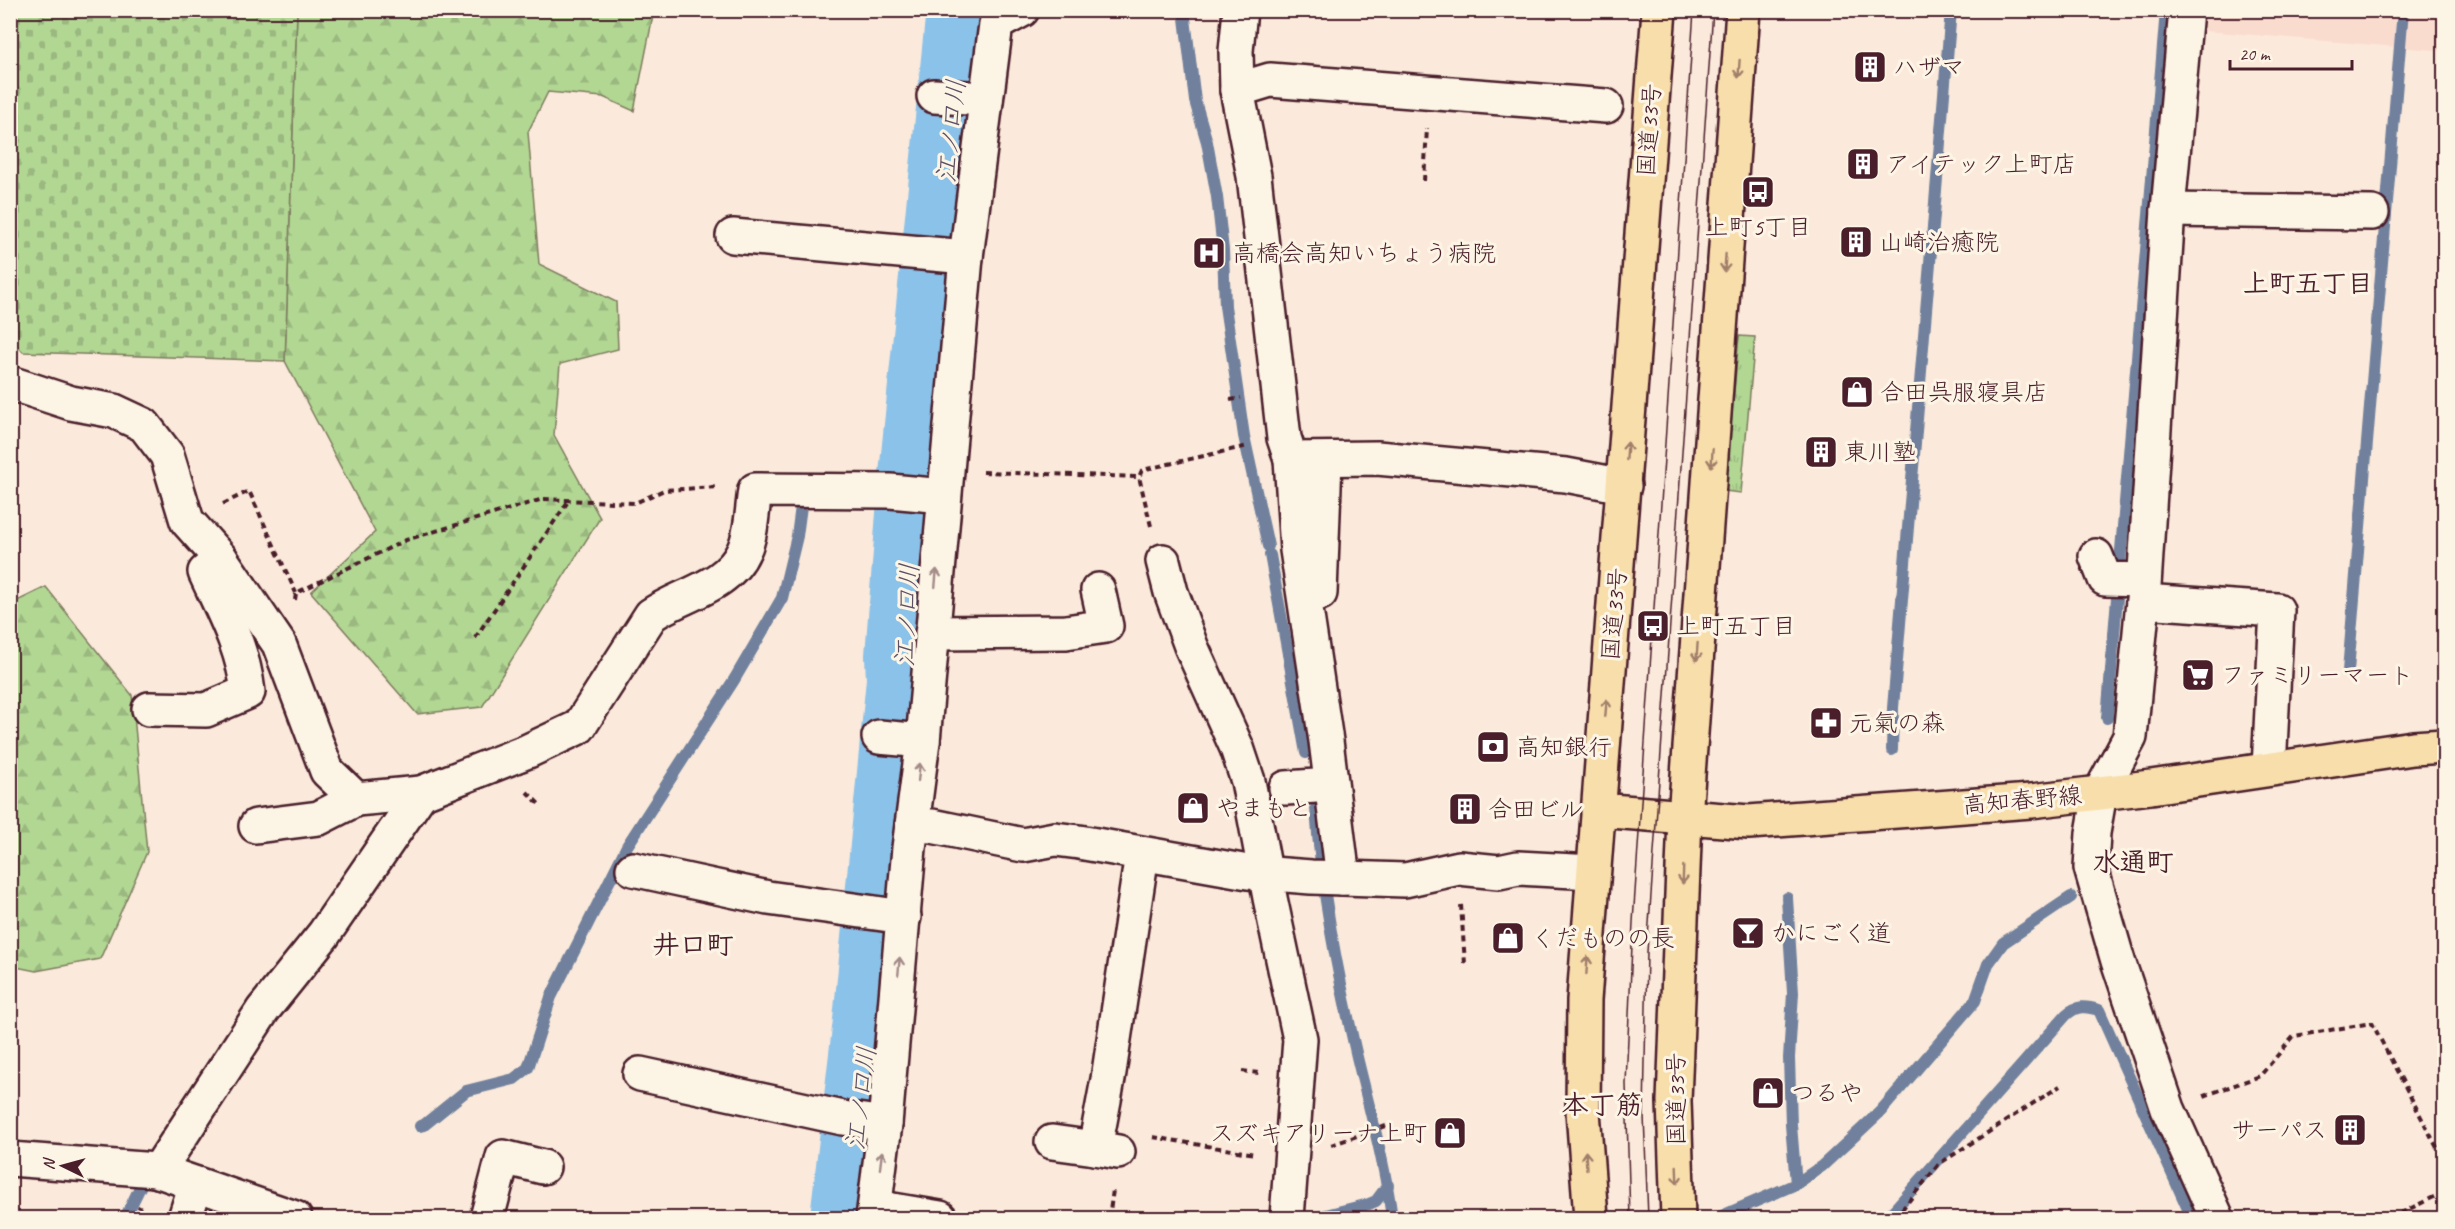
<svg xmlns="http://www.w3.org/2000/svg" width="2455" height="1229" viewBox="0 0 2455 1229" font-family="Caveat,'Klee One',sans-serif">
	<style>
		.built { fill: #fadccf }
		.grass { fill: url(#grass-tufts); stroke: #7e7b5f; stroke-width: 1.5 }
		.forest { fill: url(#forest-firs); stroke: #7e7b5f; stroke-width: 1.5 }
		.cemetery { fill: url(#cemetery-stones); stroke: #7e7b5f; stroke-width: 1.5 }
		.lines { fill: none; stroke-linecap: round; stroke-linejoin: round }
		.stream { stroke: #71819d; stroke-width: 12 }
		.river { stroke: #8bc2e9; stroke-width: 74 }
		.minor-casing { stroke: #4a1f2b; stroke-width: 38 }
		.major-casing { stroke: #4a1f2b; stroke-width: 38 }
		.highway-casing { stroke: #4a1f2b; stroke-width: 38 }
		.path { stroke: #4a1f2b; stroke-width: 4; stroke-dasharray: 6 4.5; stroke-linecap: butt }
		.minor { stroke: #fcf5e5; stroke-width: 33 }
		.major { stroke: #f8deab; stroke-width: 33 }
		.highway { stroke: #f8deab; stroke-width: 33 }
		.tram { stroke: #4a1f2b; stroke-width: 1.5 }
		.oneway { stroke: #a17e6b }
		.oneway2 { stroke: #a38a88 }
		.labels { text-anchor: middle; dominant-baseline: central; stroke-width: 6; stroke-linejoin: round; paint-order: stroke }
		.poi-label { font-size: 24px; fill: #4a1f2b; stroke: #fcf5e5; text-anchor: start }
		.street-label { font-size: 24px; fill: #4a1f2b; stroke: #fcf5e5 }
		.water-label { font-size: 26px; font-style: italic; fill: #5e5064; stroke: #fcf5e5 }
		.neighbourhood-label { font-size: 26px; font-weight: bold; fill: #4a1f2b; stroke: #fcf5e5 }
		.quarter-label { font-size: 27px; font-weight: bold; fill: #4a1f2b; stroke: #fcf5e5 }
	</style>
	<defs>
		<pattern id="grass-tufts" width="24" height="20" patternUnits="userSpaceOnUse" patternTransform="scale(1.5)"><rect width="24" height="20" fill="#b1d793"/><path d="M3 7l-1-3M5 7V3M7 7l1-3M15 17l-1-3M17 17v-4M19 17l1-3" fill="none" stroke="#9ab87f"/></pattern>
		<pattern id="forest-firs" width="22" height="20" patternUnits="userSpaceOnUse" patternTransform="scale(1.5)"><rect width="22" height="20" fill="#b1d793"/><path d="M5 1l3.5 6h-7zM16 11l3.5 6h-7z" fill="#9ab87f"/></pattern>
		<pattern id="cemetery-stones" width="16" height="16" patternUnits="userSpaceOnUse" patternTransform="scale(1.5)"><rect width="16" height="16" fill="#b1d793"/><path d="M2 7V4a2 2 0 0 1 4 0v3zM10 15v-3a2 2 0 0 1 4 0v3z" fill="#9ab87f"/></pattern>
	</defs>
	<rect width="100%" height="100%" fill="#fbeadb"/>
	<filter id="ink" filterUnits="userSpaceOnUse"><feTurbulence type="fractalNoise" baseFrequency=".0167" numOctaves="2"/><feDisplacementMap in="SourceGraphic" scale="12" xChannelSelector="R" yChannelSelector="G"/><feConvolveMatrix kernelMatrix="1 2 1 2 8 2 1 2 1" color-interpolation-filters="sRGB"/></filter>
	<g filter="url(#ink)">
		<path class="built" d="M2206,11H2444V51L2204,31Z"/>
		<path class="grass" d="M1739,336L1755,337L1741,493L1725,491Z"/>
		<g class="forest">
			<path d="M297,11H654L634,111L603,97L548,92L528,132L539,264L616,302L618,349L560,364L554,435L600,518L482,707L417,714L311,592L375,532L285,361Z"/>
			<path d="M46,587L132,695L147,852L100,959L36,971L11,966L10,612L17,601Z"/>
		</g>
		<path class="cemetery" d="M11,10L297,11L285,361L23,352L11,339Z"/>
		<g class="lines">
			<g class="stream">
				<path d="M1184,10L1195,101L1207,142L1217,197L1223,250L1225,306L1244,436L1268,546"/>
				<path d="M1270,555L1306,753"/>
				<path d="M2348,671L2403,10"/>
				<path d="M2107,718L2166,10"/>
				<path d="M1892,750L1893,708L1951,10"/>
				<path d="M1316,808C1321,892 1338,975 1357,1057C1370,1111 1385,1164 1392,1218"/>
				<path d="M420,1126L424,1125L466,1091L514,1079L528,1068L551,997L627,846L734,680L782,598L797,536L802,499H809"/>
				<path d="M1796,1184L1822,1166L1880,1112L1975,1001L1988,964L2003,943L2071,897"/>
				<path d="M125,1218L143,1181"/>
				<path d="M1314,1218L1369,1204L1376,1201L1388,1185"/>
				<path d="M1717,1218L1796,1184L1791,1125L1789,1058L1793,993L1787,898"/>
				<path d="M1887,1218L2066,1015C2077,1005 2086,1006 2099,1010L2192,1218"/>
			</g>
			<path class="river" d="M847,1218L870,1021L903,680L902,656L916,475L963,10"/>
			<g class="minor-casing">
				<g id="minor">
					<path d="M1240,10L1236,51L1237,90L1254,176L1284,438L1291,459L1297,550L1326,741L1343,878"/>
					<path d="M2186,10L2168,210L2143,601L2130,737L2100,793L2093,833L2091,868L2118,961L2168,1109L2217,1218"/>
					<path d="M1237,90L1270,80L1606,106"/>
					<path d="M934,96L986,99"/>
					<path d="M2168,210L2372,213"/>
					<path d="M733,236L966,257"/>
					<path d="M10,383L71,403L114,411L144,425L167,455L187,521L221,559L279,644L327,771L356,799"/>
					<path d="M1291,459L1377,458L1566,475L1624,486"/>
					<path d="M2096,556L2105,579L2144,580"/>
					<path d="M1163,561L1171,592L1191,646L1237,748L1248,781L1270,898L1300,1039L1287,1218"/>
					<path d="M1320,593L1325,460"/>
					<path d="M2143,601L2277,610L2269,768"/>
					<path d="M932,633L1066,632L1106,626L1098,590"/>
					<path d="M149,709L206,710L248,692C243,647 223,612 205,572L221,559"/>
					<path d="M879,737L923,741"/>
					<path d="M1286,788L1331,785"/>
					<path d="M912,825L932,826L1023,845L1055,839L1079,842L1248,872L1311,877L1405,880L1459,868L1499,872L1518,868L1593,872"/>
					<path d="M256,826L319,818L356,799L421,793L528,751L579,727L651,615C682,594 728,587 744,550C752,533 752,509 755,490L890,491L944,496"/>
					<path d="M633,869L768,898L904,917"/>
					<path d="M640,1074L843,1118L885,1124"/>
					<path d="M1052,1142L1095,1148"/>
					<path d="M1118,1152L1095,1148L1108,1079L1142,854"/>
					<path d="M10,1159L156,1170L295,1218"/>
					<path d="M158,1171L263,1010L324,934L421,793"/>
					<path d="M875,1207L940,1218"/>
					<path d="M185,1218L196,1184"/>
					<path d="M487,1218L503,1157L543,1167"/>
					<path d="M873,1218L885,1124L909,848L923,741L966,257L996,24L1022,10"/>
				</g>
			</g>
			<g class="major-casing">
				<path id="major" d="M1598,810L1749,822L2031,801L2151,787L2413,748L2444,746"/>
			</g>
			<g class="highway-casing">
				<g id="highway">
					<path d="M1591,1218L1583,1111L1584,1000L1659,10"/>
					<path d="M1678,1218L1674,1101L1685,817L1743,10"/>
				</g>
			</g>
			<g class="path">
				<path d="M1424,181L1427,128"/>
				<path d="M1230,400L1241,398"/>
				<path d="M983,472L1139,477"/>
				<path d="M223,504L249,491L296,593"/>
				<path d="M1151,526L1139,477L1142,470L1248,446"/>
				<path d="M295,600L296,593L406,540L543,499L635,503L664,490L718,487"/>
				<path d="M475,638L569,500"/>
				<path d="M527,792L539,804"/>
				<path d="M1461,905L1465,964"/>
				<path d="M1242,1071L1259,1073"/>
				<path d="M2204,1096L2260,1076L2294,1036L2372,1023L2444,1161"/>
				<path d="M1153,1137L1255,1154"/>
				<path d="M1331,1145L1386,1126"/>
				<path d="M134,1218L140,1206"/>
				<path d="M1109,1218L1113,1190"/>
				<path d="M1895,1218L1939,1164L2060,1086"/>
				<path d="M2391,1218L2444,1192"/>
			</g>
			<use href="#minor" class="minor"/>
			<use href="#major" class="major"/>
			<use href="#highway" class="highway"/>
			<g class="tram">
				<path d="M1630,1218L1626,1084L1633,922L1694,10"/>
				<path d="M1648,1218L1644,1116L1647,952L1713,10"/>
			</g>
		</g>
		<defs><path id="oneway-shaft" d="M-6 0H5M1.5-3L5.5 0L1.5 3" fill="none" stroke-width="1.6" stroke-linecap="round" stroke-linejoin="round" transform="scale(1.5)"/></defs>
		<g class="oneway">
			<use href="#oneway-shaft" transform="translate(1739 69) rotate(94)"/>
			<use href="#oneway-shaft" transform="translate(1725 263) rotate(94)"/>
			<use href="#oneway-shaft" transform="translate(1627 451) rotate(-86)"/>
			<use href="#oneway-shaft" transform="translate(1712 458) rotate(94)"/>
			<use href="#oneway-shaft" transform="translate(1697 652) rotate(94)"/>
			<use href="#oneway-shaft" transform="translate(1606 708) rotate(-85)"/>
			<use href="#oneway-shaft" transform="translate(1683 875) rotate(92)"/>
			<use href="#oneway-shaft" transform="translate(1587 965) rotate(-86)"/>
			<use href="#oneway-shaft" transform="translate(1586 1160) rotate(-93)"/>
			<use href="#oneway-shaft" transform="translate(1677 1175) rotate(88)"/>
		</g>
		<g class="oneway2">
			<use href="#oneway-shaft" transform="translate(936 578) rotate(-85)"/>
			<use href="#oneway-shaft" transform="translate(919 772) rotate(-84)"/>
			<use href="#oneway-shaft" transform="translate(899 966) rotate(-85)"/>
			<use href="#oneway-shaft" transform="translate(881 1160) rotate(-83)"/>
		</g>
	</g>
	<defs>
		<g id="building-square" transform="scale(1.725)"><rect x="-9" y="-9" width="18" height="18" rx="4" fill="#4a1f2b" stroke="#fcf5e5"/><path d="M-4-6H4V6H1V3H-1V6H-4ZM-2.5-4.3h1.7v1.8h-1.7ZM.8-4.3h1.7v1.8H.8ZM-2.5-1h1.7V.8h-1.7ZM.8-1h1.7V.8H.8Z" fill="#fff"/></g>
		<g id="bus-square" transform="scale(1.725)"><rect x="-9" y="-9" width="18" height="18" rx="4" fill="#4a1f2b" stroke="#fcf5e5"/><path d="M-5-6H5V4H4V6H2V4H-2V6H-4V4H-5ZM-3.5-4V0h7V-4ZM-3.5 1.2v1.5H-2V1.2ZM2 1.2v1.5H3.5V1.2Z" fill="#fff"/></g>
		<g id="hospital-square" transform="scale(1.725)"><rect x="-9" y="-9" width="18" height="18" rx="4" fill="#4a1f2b" stroke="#fcf5e5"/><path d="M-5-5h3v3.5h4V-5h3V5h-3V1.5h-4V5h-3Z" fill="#fff"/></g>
		<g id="shop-square" transform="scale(1.725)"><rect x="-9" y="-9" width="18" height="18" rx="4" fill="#4a1f2b" stroke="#fcf5e5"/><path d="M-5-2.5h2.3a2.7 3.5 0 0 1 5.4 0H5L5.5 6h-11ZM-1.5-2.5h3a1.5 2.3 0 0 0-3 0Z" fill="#fff"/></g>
		<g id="supermarket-square" transform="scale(1.725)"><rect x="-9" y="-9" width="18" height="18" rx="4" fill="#4a1f2b" stroke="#fcf5e5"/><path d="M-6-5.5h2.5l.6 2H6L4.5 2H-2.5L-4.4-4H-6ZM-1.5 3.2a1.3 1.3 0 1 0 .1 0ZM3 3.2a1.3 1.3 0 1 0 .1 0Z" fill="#fff"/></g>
		<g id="pharmacy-square" transform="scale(1.725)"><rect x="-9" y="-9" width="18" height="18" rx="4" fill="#4a1f2b" stroke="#fcf5e5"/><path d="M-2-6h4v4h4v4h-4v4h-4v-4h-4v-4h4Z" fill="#fff"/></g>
		<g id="bank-square" transform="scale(1.725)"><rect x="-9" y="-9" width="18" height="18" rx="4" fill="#4a1f2b" stroke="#fcf5e5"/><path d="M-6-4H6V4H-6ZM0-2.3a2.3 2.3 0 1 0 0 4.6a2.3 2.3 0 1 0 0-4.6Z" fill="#fff"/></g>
		<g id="bar-square" transform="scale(1.725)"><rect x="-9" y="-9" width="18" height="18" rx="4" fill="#4a1f2b" stroke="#fcf5e5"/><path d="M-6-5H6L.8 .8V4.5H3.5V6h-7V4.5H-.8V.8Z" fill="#fff"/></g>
	</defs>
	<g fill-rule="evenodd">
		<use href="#building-square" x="1870" y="67"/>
		<use href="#building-square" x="1863" y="164"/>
		<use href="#bus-square" x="1758" y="192"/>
		<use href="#building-square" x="1856" y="242"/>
		<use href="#hospital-square" x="1209" y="253"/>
		<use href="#shop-square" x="1857" y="392"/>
		<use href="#building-square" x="1821" y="452"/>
		<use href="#bus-square" x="1653" y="626"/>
		<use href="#supermarket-square" x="2198" y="675"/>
		<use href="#pharmacy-square" x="1826" y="723"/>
		<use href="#bank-square" x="1493" y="747"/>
		<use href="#shop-square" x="1193" y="808"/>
		<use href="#building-square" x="1465" y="809"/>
		<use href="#bar-square" x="1748" y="933"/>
		<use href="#shop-square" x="1508" y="938"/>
		<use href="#shop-square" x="1768" y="1093"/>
		<use href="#building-square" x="2350" y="1130"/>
		<use href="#shop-square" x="1450" y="1133"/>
	</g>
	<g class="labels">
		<g class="poi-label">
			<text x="1893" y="67">ハザマ</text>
			<text x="1886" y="164">アイテック上町店</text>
			<text x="1758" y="227" text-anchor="middle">上町5丁目</text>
			<text x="1879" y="242">山崎治癒院</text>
			<text x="1232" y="253">高橋会高知いちょう病院</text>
			<text x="1880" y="392">合田呉服寝具店</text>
			<text x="1844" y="452">東川塾</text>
			<text x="1676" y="626">上町五丁目</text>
			<text x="2221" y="675">ファミリーマート</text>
			<text x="1849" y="723">元氣の森</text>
			<text x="1516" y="747">高知銀行</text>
			<text x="1216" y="808">やまもと</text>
			<text x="1488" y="809">合田ビル</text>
			<text x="1771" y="933">かにごく道</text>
			<text x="1531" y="938">くだものの長</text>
			<text x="1791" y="1093">つるや</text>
			<text x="2327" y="1130" text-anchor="end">サーパス</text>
			<text x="1427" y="1133" text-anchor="end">スズキアリーナ上町</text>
		</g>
		<g class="street-label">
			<text transform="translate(1649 130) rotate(-86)">国道33号</text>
			<text transform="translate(1614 614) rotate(-85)">国道33号</text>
			<text transform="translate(2022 800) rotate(-5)">高知春野線</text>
			<text transform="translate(1676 1099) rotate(-90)">国道33号</text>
		</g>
		<g class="water-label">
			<text transform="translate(951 131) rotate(-84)">江ノ口川</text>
			<text transform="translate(907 615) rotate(-87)">江ノ口川</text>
			<text transform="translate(861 1098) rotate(-83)">江ノ口川</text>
		</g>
		<g class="neighbourhood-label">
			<text x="2308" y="283">上町五丁目</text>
		</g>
		<g class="quarter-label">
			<text x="2133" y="862">水通町</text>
			<text x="693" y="945">井口町</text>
			<text x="1602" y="1105">本丁筋</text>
		</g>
	</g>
	<rect width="2455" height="1229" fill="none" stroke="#fcf5e5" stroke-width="36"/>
	<rect x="18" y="18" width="2419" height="1193" fill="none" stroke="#4a1f2b" stroke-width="2" filter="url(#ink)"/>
	<g transform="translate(63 1166) rotate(275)" stroke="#fcf5e5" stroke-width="4.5" paint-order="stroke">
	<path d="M0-4.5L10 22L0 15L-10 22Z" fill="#4a1f2b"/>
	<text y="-9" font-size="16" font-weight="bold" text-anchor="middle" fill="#4a1f2b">N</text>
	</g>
	<path d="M2230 60v9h122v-9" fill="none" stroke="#4a1f2b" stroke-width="3"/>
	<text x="2239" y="60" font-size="18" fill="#4a1f2b" stroke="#fcf5e5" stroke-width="4.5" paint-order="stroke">20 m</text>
</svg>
